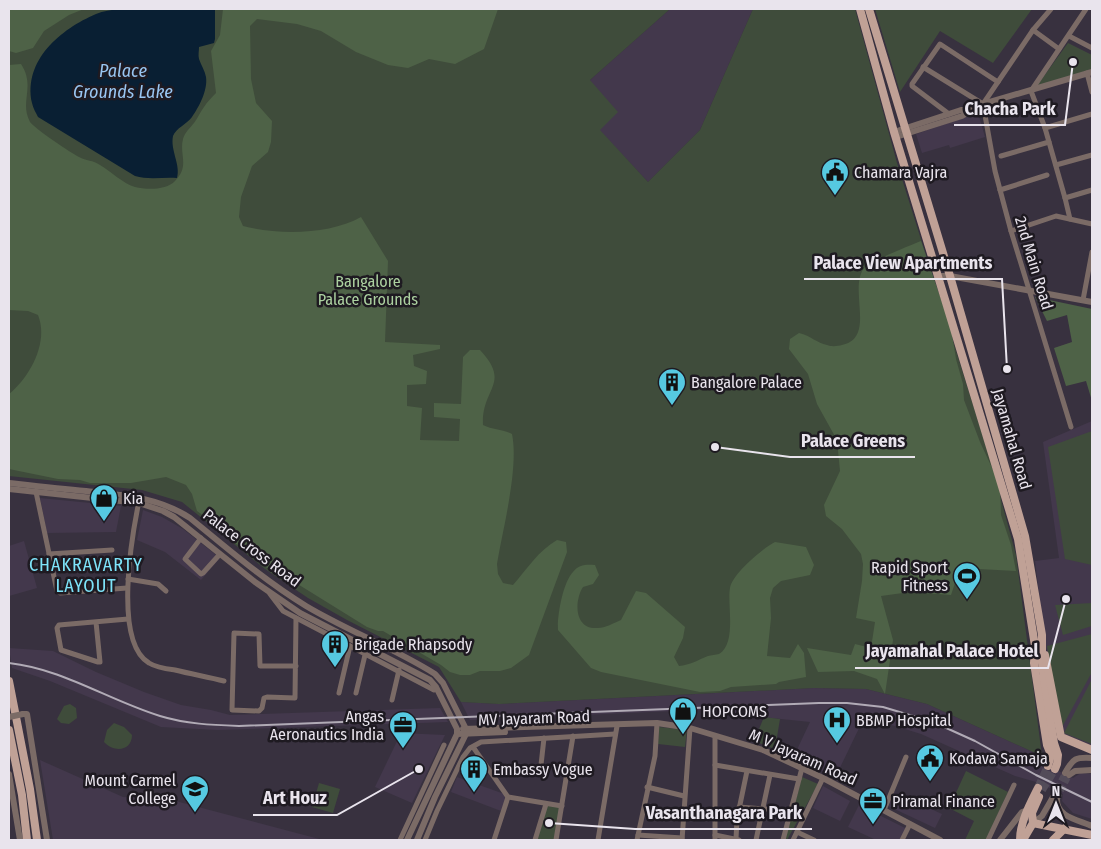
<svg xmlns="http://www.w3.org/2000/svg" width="1101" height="849" viewBox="0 0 1101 849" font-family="'Fira Sans Condensed',sans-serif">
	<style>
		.built { fill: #43384c }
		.green { fill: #3f4c3b }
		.forest { fill: #4e6247 }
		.water { fill: #091f33 }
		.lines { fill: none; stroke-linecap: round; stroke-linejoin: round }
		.tertiary-tunnel { stroke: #534c59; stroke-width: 6; stroke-dasharray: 6 3; stroke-linecap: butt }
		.primary-tunnel { stroke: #534c59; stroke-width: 8; stroke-dasharray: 8 4; stroke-linecap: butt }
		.minor { stroke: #7b6b66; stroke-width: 5 }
		.tertiary { stroke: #7b6b66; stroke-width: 6 }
		.primary { stroke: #c0a196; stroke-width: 8 }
		.rail { stroke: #b1abb6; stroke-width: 2 }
		.tertiary-bridge { stroke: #7b6b66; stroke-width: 6 }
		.labels { text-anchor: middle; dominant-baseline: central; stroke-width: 5; stroke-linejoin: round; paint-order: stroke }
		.poi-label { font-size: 16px; fill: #e9e4ed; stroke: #1e1a21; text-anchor: start }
		.street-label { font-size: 16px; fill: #e9e4ed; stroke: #1e1a21 }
		.park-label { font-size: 16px; fill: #acd1a0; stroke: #1e1a21 }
		.water-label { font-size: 18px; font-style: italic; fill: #99c6f2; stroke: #1e1a21 }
		.neighbourhood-label { font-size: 18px; letter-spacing: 1px; fill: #7ee4fa; stroke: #1e1a21 }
		.leader { fill: none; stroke: #e9e4ed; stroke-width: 2 }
		.callout-dot { fill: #e9e4ed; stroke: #1e1a21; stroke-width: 2 }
		.callout-label { font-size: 18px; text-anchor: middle; font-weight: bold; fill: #e9e4ed; stroke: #1e1a21; stroke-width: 5; stroke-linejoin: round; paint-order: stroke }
	</style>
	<rect width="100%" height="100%" fill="#38313f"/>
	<g class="built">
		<path d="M670,9H753L700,130L648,182L599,130L590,80Z"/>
		<path d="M978,113L985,137L950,148L949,145L922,153L916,134Z"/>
		<path d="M1092,421V746L1066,736L1060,729L1044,636L1035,561L1059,558L1043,442Z"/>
		<path d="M40,498L121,506L116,532L47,533Z"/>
		<path d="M143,510L162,517L183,529L220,558L201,580L165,552L137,540Z"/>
		<path d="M24,541L37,588L9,596V546Z"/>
		<path d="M9,648L53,651L96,672L144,692L181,705L211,710L230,715L440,708L448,722L218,730L161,727L50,681L12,668Z"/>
		<path d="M814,688L866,689L927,704L1042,756L1044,764L1073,778L1081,773L1092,774V819L1073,813L1062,801L1063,794L1036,782L1015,776L921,734L872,719L863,720L835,778L794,756L810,722L697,710L470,720L461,702L499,704Z"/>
		<path d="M401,733L445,735L412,803L375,787Z"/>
		<path d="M40,760L123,797L168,799L323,840H53Z"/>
		<path d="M457,777L507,795L501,811L451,792Z"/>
		<path d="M823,786L850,801L840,821L813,808Z"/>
		<path d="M894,792L942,814L935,828L888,806Z"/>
		<path d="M859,805L907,829L902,840H876L848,827Z"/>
	</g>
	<g class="green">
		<path d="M9,9H670L590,80L618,112L600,130L648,182L700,130L753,9H855L897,163L990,459L1016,555L1042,756L927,704L866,689L814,688L499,704L461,702L439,667L347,620L308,598L265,569L182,502L142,490L9,476Z"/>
		<path d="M875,9H1032L993,63L940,31L900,92Z"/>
		<path d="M1068,43L1092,55V69L1036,87Z"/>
		<path d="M1092,431V565L1065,559L1048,447Z"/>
		<path d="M1092,603V626L1063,635L1055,605Z"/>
		<path d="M1092,634V672L1061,729L1047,646Z"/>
		<path d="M1092,679V744L1064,733Z"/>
		<path d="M70,704L76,708L77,718L69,724L61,723L57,719L64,706Z"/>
		<path d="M764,717L780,719L775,749L754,741Z"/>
		<path d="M114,723L124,727L132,735C132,751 114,753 104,742L107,730Z"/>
		<path d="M659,727L687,730L685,747L658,744Z"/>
		<path d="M966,771L1008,792L986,840H965L974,821L949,808Z"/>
		<path d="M802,777L818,784L787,840H785Z"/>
		<path d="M319,783L340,789L333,813L312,807Z"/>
		<path d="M547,805L561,807L555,840H536Z"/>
	</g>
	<g class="forest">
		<path d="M9,9H84L69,15L44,31L33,48L16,53L9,51Z"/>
		<path d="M223,9H498L484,49L455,64L429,59L408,68L388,65L356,52L321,31L297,24L257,19L250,26L251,79L256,103L272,121L271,142L268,152L252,166L241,197L239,217L243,226C278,235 329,235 361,217L388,261L385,342L440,345V349L413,355L414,366L427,371L426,384L407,385V406L422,408L420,440L459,441L460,419L434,417V403L461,404L463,357L470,350H480C512,384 481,388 483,425C493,430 502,429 512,434C519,468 503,528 497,564L498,574L503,583L513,585C527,569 538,551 557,540L566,542L567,552L529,655L511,668L500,671H480L470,675H460L450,672L441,665L383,631H378L367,627L296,583L276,575L230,539L212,522L197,511L192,494L186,485L166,477L131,483H90L80,480L58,479L9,469V394C30,377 49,342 38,315L28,311L9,310V65L21,64C36,87 19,101 30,122C34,128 71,153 79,157C86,161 93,160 100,165C110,171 124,184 135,187C147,190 167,190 175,181C190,166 179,155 183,139C185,132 190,128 194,123C198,118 200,112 204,107C207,102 212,97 216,93L211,51L220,35Z"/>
		<path d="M921,241L951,328L956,359L963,384L964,400L980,442L1000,485L1001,515L1011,545L1016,571L960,568L951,595L910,592L881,596L893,640L885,694L877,679L854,671L818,672L807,648L851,655L855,644L871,648L875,622L856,618L862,581L863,564L861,554L842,529L826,516L824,505L840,471L837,440L817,404L808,374L789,349L790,339L799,333C811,336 817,343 827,345C832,347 838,346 842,345C877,338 847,287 865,267C871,261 911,245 921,241Z"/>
		<path d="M1035,297L1092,309V401L1086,381L1066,386L1054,348L1072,342L1067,315L1047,321Z"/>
		<path d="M775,542L806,547L814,565L810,575L781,581L773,588L770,598L771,618L767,656L790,658L798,644L804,653L806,677L779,682L776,684L731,687L720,691L700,692L601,672L591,668L558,630C557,616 563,582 573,572C578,565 586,564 595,565L599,575L593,584L583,587C574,601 574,630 598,628C605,628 614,623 621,620L636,591L646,593L685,627L683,638L674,657L679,666C690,665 698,660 708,656C711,655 716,655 719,654C737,643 727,605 730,588C732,574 763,548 775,542Z"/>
	</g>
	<path class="water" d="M119,9H215V39L214,43L199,47C199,51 198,55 199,59C201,65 205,71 206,77C208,90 199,107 192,117C187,124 176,128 173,136C170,150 181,165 177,178C163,177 148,180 135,176L38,117C36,113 33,108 32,103C23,60 61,29 96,14C103,11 112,10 119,9Z"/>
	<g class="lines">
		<g class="tertiary-tunnel">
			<path d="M1053,797L1065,773"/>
			<path d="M1057,799L1069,775"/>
		</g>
		<g class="primary-tunnel">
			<path d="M1038,788L1048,766"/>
			<path d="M1042,790L1055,769"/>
		</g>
		<g class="minor">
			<path d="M1033,30L1059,49"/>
			<path d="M1069,36L1092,48"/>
			<path d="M923,67L983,104"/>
			<path d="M1087,73L1092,92"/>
			<path d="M983,104L995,171L1011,231L1071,427"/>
			<path d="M983,104L1033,30L1051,9"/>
			<path d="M949,114L912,86V84L940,44L998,82"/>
			<path d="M1045,128L1092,114"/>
			<path d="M1001,156L1049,142"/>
			<path d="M1056,165L1092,155"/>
			<path d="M1000,190L1047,175"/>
			<path d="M1065,198L1092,190"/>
			<path d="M1070,219L1065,198L1045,128L1031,91L1086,9"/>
			<path d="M1011,231L1056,216L1092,224"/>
			<path d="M1083,300L1092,252"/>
			<path d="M36,492L57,591L60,593L127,588"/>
			<path d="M139,501C132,535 113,642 149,663C157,668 167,669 175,670C191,674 208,677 224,681"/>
			<path d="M201,538L185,559L201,574L203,573L220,554"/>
			<path d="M49,554L112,550"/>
			<path d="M128,579L158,584L166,591"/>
			<path d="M270,594L283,611L434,690"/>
			<path d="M96,622L100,662H98L61,650L57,628L59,625L128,619"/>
			<path d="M296,666H260L259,634L234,633L232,710L259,711L262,708L264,698L267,697L295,698L296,618"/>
			<path d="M339,693L350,646"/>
			<path d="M356,693L365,655"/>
			<path d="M392,700L399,670"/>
			<path d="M473,747L508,797L562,806"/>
			<path d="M541,765L544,738"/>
			<path d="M715,765L799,779"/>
			<path d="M647,787L684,796"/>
			<path d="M739,807L791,811"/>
			<path d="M884,810L906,757"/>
			<path d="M715,818L737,819L747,771"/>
			<path d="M797,832L814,840"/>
			<path d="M638,835L682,838"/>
			<path d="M715,835L739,840"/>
			<path d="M736,839L737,819"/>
			<path d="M400,840L444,745"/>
			<path d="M425,840L437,811L463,757L470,748L481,742L615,734"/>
			<path d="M494,840L508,797"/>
			<path d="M535,840L546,804"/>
			<path d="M556,840L573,736"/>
			<path d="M598,840L617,726"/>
			<path d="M637,840L655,756L657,723"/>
			<path d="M682,840L690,728"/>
			<path d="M715,840V736"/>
			<path d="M756,840L770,775"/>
			<path d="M783,840L802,768"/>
			<path d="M793,840L823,778"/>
			<path d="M902,840L910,824"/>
			<path d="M988,840L1014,785"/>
		</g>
		<g class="tertiary">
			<path d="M894,132L961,110H970"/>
			<path d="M896,137L962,116L983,104L1092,72"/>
			<path d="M939,276H950L1092,302"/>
			<path d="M9,483C35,486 60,489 86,491C123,495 158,497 190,518C228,549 265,581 306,606C348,631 394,648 435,674L443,683L466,729V734L435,797L417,840"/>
			<path d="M9,489L139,503L163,511L174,517L255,582L300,613L430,680L436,687L457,729"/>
			<path d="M23,714H27L47,840"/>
			<path d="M463,729L657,723L690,728L763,750L823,778L940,840"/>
			<path d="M457,734L505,732"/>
			<path d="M1065,773C1073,758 1076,757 1092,758"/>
			<path d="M9,774L20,840"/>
			<path d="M1069,775L1075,771L1092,770"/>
			<path d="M1057,799C1056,817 1079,820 1092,826"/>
			<path d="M1033,823L1042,816L1053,797"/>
			<path d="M407,840L457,734V730"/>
			<path d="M1000,840L1022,812L1028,810"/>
		</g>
		<g class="primary">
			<path d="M860,9L894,132L1018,539L1035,646L1034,663L1047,745L1051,755L1048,766"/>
			<path d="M869,9L950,276L1025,536L1042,635V663L1044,680L1054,743L1058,755L1057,764L1055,769"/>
			<path d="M1045,655L1061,737L1092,750"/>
			<path d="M9,681L30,789L37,840"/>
			<path d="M9,730L22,795L27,840"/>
			<path d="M1033,823L1092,835"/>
			<path d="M1033,823L1032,813L1039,797"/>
			<path d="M1020,840C1020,822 1030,804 1038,788"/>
			<path d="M1023,840L1033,823"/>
			<path d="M1053,840L1065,828"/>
		</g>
		<path class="rail" d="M9,663C63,669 108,700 160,716C186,724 212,725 239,726L819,703H847L883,707L933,722L975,741L1036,775L1092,802"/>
		<path class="tertiary-bridge" d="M9,717L23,714"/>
	</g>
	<defs>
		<g id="civic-pin" transform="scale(1.4375)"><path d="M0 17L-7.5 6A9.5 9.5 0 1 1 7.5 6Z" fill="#56c9e1" stroke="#1e1a21"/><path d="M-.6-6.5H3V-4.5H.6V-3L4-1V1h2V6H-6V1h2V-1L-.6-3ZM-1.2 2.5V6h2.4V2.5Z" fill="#111"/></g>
		<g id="building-pin" transform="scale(1.4375)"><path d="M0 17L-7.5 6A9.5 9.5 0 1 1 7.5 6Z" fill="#56c9e1" stroke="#1e1a21"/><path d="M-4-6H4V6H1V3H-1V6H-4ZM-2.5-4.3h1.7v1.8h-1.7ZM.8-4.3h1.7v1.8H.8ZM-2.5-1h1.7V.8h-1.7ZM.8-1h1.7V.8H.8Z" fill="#111"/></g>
		<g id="shop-pin" transform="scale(1.4375)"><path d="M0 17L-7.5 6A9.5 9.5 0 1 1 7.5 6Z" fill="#56c9e1" stroke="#1e1a21"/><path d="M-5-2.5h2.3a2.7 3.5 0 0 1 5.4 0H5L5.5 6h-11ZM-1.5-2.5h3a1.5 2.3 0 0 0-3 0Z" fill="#111"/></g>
		<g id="stadium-pin" transform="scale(1.4375)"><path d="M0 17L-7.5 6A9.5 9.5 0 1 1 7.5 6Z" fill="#56c9e1" stroke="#1e1a21"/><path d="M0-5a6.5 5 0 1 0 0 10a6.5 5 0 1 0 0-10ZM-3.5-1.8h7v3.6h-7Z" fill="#111"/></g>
		<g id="hospital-pin" transform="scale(1.4375)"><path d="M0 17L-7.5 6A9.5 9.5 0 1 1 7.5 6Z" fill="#56c9e1" stroke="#1e1a21"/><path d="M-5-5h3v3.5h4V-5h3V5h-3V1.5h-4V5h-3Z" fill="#111"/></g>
		<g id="office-pin" transform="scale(1.4375)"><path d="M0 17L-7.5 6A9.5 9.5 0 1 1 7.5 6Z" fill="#56c9e1" stroke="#1e1a21"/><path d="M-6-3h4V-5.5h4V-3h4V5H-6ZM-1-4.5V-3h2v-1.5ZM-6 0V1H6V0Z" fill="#111"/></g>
		<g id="university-pin" transform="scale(1.4375)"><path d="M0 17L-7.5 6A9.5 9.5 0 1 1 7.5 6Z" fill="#56c9e1" stroke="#1e1a21"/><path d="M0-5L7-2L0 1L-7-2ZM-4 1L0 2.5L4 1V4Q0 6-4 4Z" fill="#111"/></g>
	</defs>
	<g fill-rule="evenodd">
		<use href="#civic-pin" x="835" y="172"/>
		<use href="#building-pin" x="672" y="382"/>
		<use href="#shop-pin" x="104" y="498"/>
		<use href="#stadium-pin" x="967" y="576"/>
		<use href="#building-pin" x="335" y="644"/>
		<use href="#shop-pin" x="683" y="711"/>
		<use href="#hospital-pin" x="837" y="720"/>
		<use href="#office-pin" x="403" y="725"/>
		<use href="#civic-pin" x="930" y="758"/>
		<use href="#building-pin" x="474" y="769"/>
		<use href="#university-pin" x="195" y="789"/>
		<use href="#office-pin" x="873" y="801"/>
	</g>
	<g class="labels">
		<g class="poi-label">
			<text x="854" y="172">Chamara Vajra</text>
			<text x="691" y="382">Bangalore Palace</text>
			<text x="123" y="498">Kia</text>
			<text x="948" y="567" text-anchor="end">Rapid Sport<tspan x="948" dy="18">Fitness</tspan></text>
			<text x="354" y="644">Brigade Rhapsody</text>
			<text x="702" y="711">HOPCOMS</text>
			<text x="384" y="716" text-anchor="end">Angas<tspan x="384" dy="18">Aeronautics India</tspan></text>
			<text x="856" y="720">BBMP Hospital</text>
			<text x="949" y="758">Kodava Samaja</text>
			<text x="493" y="769">Embassy Vogue</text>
			<text x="176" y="780" text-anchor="end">Mount Carmel<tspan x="176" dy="18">College</tspan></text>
			<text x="892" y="801">Piramal Finance</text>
		</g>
		<g class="street-label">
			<text transform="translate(1034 263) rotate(73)">2nd Main Road</text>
			<text transform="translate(1012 439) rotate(74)">Jayamahal Road</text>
			<text transform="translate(252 548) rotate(37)">Palace Cross Road</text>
			<text transform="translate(534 718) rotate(-2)">MV Jayaram Road</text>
			<text transform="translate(803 757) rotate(24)">M V Jayaram Road</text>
		</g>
		<g class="park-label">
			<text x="368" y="281">Bangalore<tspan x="368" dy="18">Palace Grounds</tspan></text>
		</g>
		<g class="water-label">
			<text x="123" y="71">Palace<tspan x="123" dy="21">Grounds Lake</tspan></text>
		</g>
		<g class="neighbourhood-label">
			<text x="86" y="565">CHAKRAVARTY<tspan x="86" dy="21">LAYOUT</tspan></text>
		</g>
	</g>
	<path class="leader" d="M1073 62L1065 125H954M1007 369L1002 279H804M715 447L790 457H915M1066 599L1048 668H855M419 769L337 815H253M549 823L635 829H812"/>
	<g class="callout-dot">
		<circle cx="1073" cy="62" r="5"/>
		<circle cx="1007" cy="369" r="5"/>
		<circle cx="715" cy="447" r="5"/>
		<circle cx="1066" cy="599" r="5"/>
		<circle cx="419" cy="769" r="5"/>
		<circle cx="549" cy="823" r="5"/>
	</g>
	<g class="callout-label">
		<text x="1010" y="115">Chacha Park</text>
		<text x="903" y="269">Palace View Apartments</text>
		<text x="853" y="447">Palace Greens</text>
		<text x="952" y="657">Jayamahal Palace Hotel</text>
		<text x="295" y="804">Art Houz</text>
		<text x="724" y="819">Vasanthanagara Park</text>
	</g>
	<rect width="1101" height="849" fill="none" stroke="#e9e4ed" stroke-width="20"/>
	<g transform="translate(1056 804)" stroke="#1e1a21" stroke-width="4" paint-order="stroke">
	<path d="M0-4L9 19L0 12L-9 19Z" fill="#e9e4ed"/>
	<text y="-8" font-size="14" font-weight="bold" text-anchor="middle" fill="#e9e4ed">N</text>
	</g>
</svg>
